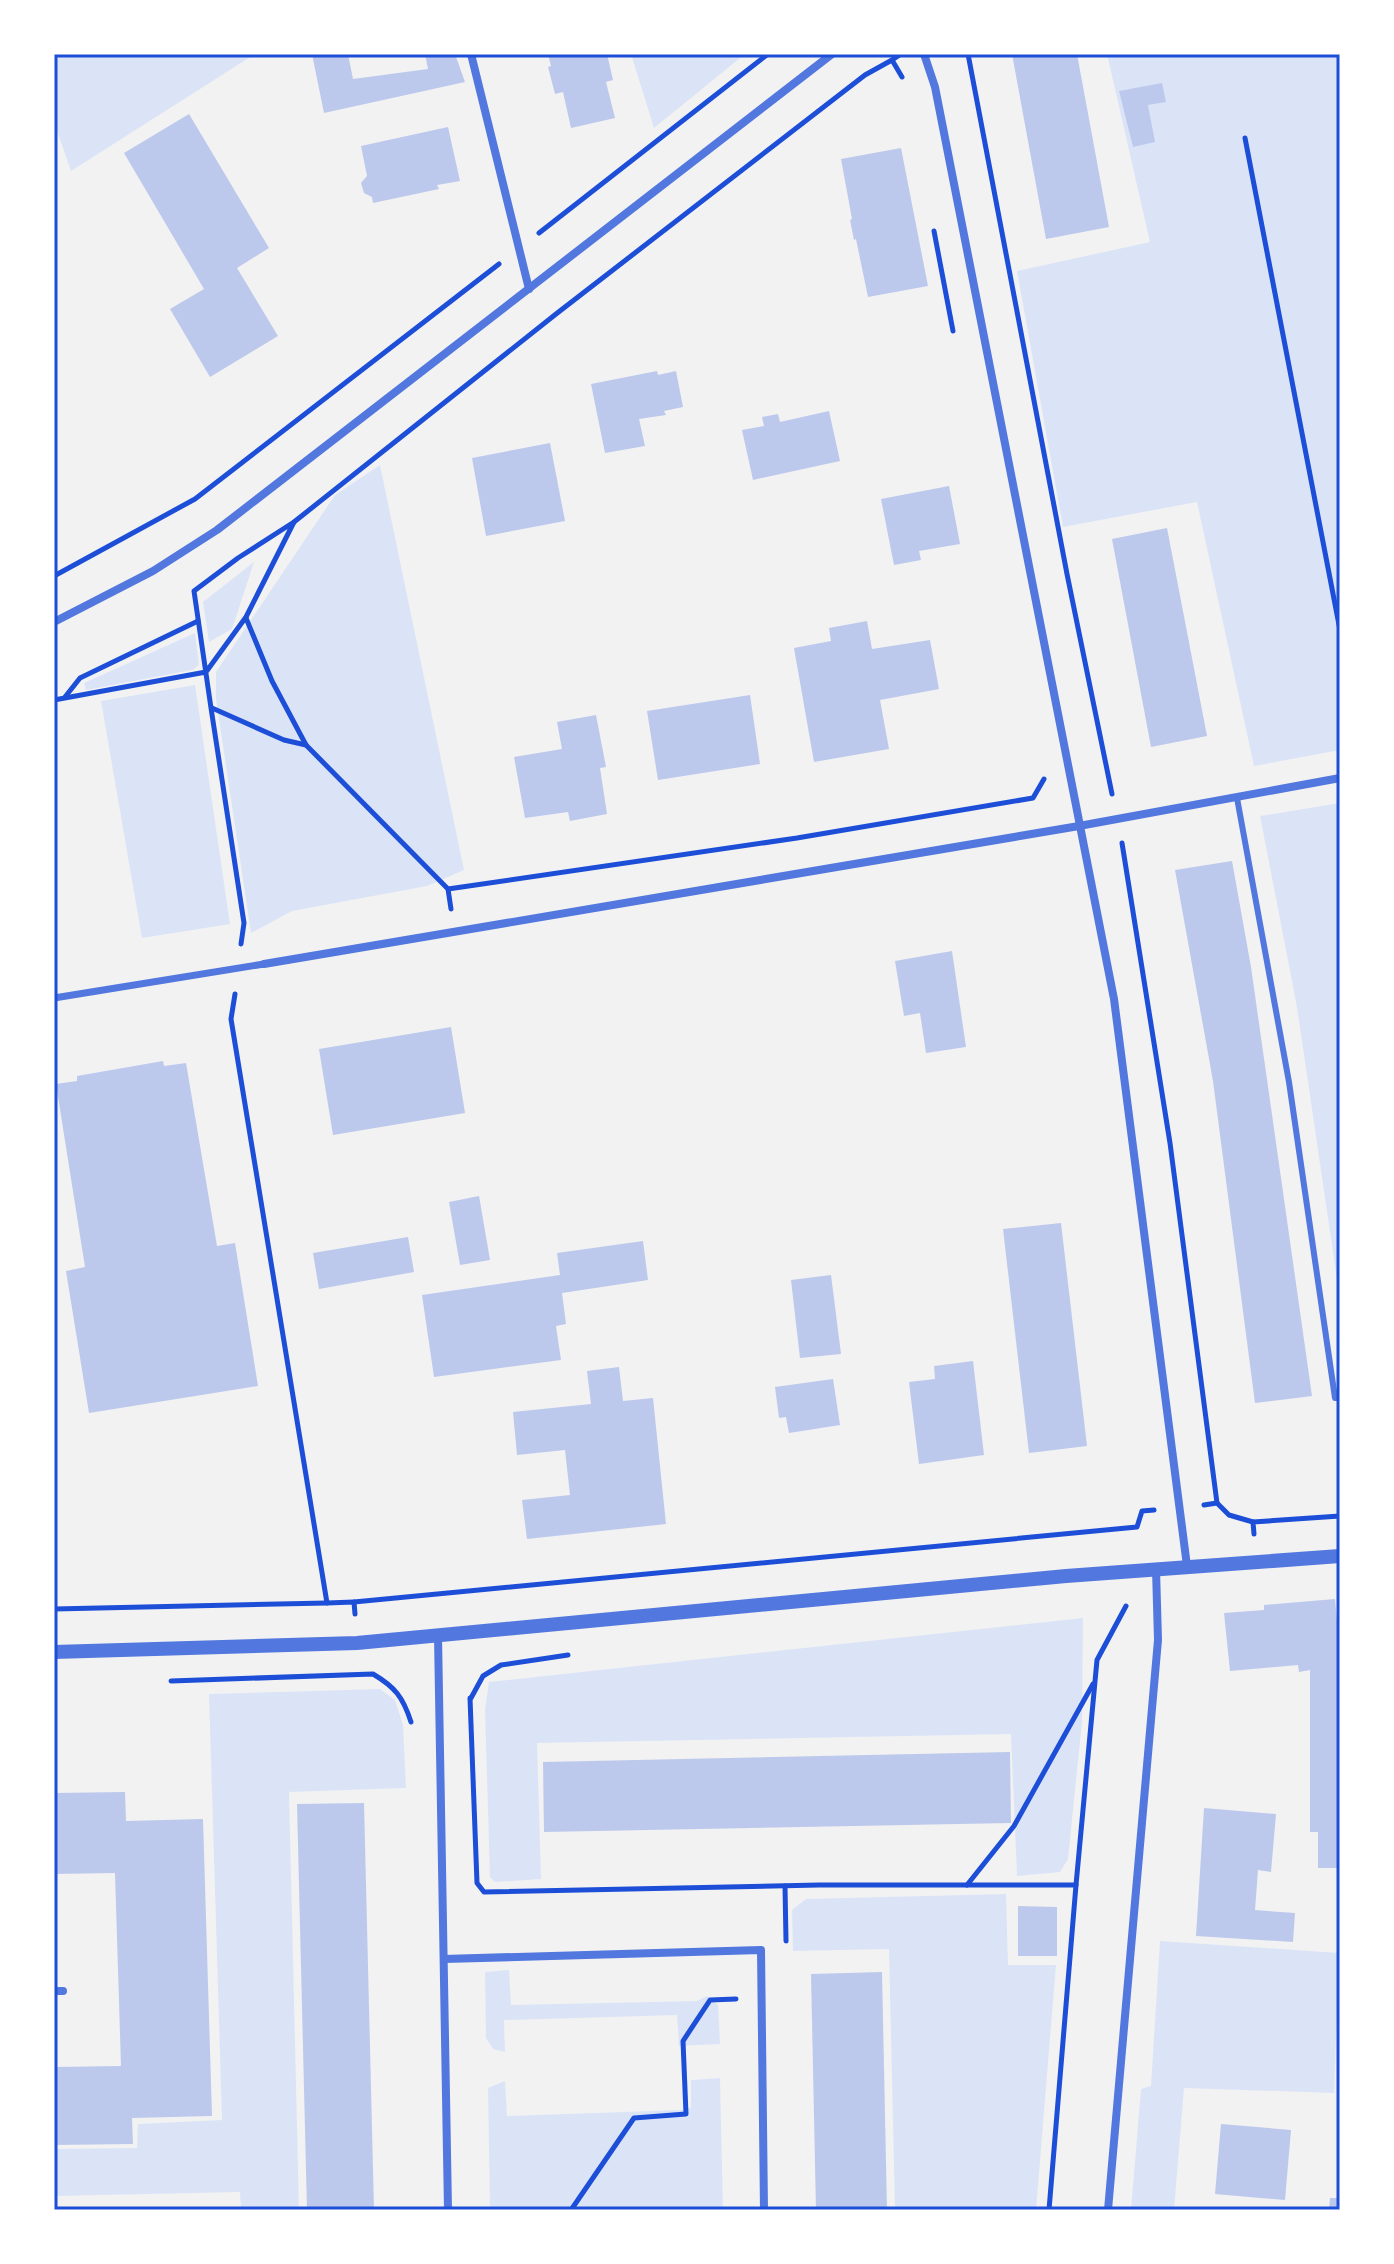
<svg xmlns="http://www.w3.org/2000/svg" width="1394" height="2264" viewBox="0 0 1394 2264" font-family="'IBM Plex Sans',sans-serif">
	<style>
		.green { fill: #dbe4f7 }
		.building { fill: #bdc9ec }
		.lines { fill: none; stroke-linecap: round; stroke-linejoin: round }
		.path { stroke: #1d4ed8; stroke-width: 5 }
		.service { stroke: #5277de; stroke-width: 6 }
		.pedestrian { stroke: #5277de; stroke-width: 7 }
		.minor { stroke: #5277de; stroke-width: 8 }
		.tertiary { stroke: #5277de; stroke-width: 14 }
		.neatline { fill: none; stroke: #1d4ed8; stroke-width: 3 }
	</style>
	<rect width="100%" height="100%" fill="#f2f2f2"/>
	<g class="green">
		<path d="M54,54H255L71,171L54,122Z"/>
		<path d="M631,54H745L654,128Z"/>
		<path d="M1107,54H1340V750L1254,766L1197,502L1063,527L1017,271L1150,242Z"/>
		<path d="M380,465L464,870L427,886L292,911L251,933L216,699V672L335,495Z"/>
		<path d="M254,562L232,629L209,642L203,602Z"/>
		<path d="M195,633L199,665L192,670L86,690L84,683Z"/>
		<path d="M195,685L230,924L142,938L101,701Z"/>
		<path d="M1340,803V1300L1297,1007L1260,816Z"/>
		<path d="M1083,1618L1082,1722L1068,1859L1060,1872L1017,1876L1011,1734L537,1743L541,1879L495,1882L490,1877L485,1710L489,1682Z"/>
		<path d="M380,1689L395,1700L403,1725L406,1788L289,1792L299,2210H241L240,2192L54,2196V2149L137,2148L138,2124L222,2120L209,1694Z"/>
		<path d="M1006,1894L1008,1965H1056L1036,2210H895L889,1949L793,1951L792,1910L806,1899Z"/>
		<path d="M1160,1941L1339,1953L1334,2093L1184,2088L1174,2210H1131L1141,2089L1151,2086Z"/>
		<path d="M509,1970L511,2005L697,2001L707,1996L718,2005L720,2044L679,2046L677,2015L504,2020L505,2052L493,2049L486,2038L485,1972Z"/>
		<path d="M720,2078L723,2210H490L488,2088L505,2081L507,2116L681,2110L691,2108V2080Z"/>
	</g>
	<g class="building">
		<path d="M312,54H348L353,79L428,69L425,54H455L465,82L324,113Z"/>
		<path d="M548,54H607L613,80L606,82L615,118L571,128L563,92L555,94L548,67L551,66Z"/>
		<path d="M1012,54H1077L1109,227L1046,239Z"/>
		<path d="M1162,83L1166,102L1148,105L1155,142L1133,147L1119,91Z"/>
		<path d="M189,114L269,248L237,268L278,336L210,377L170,309L204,289L124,153Z"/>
		<path d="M448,127L460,181L437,185L439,189L373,203L372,197L364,193L361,183L367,176L361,146Z"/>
		<path d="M901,148L928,286L868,297L856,239L854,240L850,220L852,219L841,159Z"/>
		<path d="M657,371L658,375L676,371L683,407L664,411L666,415L639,419L645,446L605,453L591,384Z"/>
		<path d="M829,411L840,461L753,480L742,430L764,426L762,417L778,414L780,422Z"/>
		<path d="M550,443L565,521L486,536L472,458Z"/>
		<path d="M949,486L960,544L919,551L921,560L894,565L881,499Z"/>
		<path d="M1167,528L1207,736L1151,747L1112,539Z"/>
		<path d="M867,621L872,649L930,640L939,689L880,700L889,749L814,762L794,648L831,641L829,628Z"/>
		<path d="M750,695L760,764L658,780L647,711Z"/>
		<path d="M596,715L606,767L600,768L607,814L570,821L568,812L525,818L514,757L562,749L557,722Z"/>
		<path d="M1232,861L1251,967L1312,1396L1255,1403L1213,1081L1175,870Z"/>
		<path d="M952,951L966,1047L926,1053L920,1013L904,1016L895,961Z"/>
		<path d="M451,1027L465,1113L333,1135L319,1049Z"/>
		<path d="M163,1061L164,1066L186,1063L217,1246L235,1243L258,1386L89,1413L66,1271L85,1267L56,1084L77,1081V1076Z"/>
		<path d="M479,1196L490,1260L460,1265L449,1202Z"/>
		<path d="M1061,1223L1087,1446L1029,1453L1003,1229Z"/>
		<path d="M408,1237L414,1272L319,1289L313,1253Z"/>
		<path d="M643,1241L648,1280L562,1293L566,1324L556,1326L561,1360L434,1377L422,1295L560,1275L557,1253Z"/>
		<path d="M831,1275L841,1354L800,1358L791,1280Z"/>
		<path d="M973,1361L984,1455L919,1464L909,1382L935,1379L934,1366Z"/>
		<path d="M619,1367L623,1401L653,1398L666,1524L527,1539L522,1500L570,1495L565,1450L517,1455L513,1412L591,1404L587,1371Z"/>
		<path d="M833,1379L840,1425L789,1433L786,1417L779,1418L775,1387Z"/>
		<path d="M1335,1599L1340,1656V1815H1338L1337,1868H1318V1832H1310V1670L1299,1672L1298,1665L1230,1671L1224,1613L1264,1610V1605Z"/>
		<path d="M1010,1752L1011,1823L544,1832L543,1762Z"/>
		<path d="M125,1792L126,1821L203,1819L212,2116L132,2118L133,2144L54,2145V2067L121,2066L115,1873L54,1874V1793Z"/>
		<path d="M364,1803L374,2210H307L297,1804Z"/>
		<path d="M1204,1808L1276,1814L1271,1872L1258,1870L1255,1910L1295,1913L1293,1942L1196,1936Z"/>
		<path d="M1018,1906L1057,1907V1956H1018Z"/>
		<path d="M882,1972L887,2210H816L811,1974Z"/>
		<path d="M1221,2124L1291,2130L1285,2200L1215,2194Z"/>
		<path d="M1330,2198H1340V2210H1329Z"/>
	</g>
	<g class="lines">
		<g class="path">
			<path d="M901,54L892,60L902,77"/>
			<path d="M968,54L1067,574L1112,794"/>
			<path d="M1245,138L1340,630"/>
			<path d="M934,231L953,331"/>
			<path d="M539,233L768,54"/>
			<path d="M294,522L556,314L865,75L892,60"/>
			<path d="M54,576L195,499L499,264"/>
			<path d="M246,618L272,681L306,745L448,889L451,909"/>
			<path d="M65,697L80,678L198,621"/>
			<path d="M54,700L206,672L246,617L294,522L238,558L194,591L211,708L244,923L241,944"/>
			<path d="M212,708L284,740L306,745"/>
			<path d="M1122,843L1170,1143L1217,1503"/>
			<path d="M448,889L797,838L1033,798L1044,779"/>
			<path d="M235,994L231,1019L327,1603L354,1602L355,1614"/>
			<path d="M1204,1505L1217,1503L1229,1515L1253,1522"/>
			<path d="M1254,1534L1253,1522L1340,1516"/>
			<path d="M354,1602L1137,1527L1142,1511L1154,1510"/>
			<path d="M54,1609L327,1603"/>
			<path d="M171,1681L373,1674C395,1687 403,1697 411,1722"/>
			<path d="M470,1698L477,1883L484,1892L819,1885H1076L1097,1660L1126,1606"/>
			<path d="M471,1698L483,1676L501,1665L568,1655"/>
			<path d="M967,1885L1014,1826L1093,1684"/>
			<path d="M785,1886L786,1941"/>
			<path d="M571,2210L634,2118L686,2114L683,2041L710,2000L736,1999"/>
			<path d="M1049,2210L1076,1885"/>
		</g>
		<path class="service" d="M1237,798L1289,1082L1335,1398H1340"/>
		<path class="pedestrian" d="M54,998L264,964"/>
		<g class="minor">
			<path d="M471,54L529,289"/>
			<path d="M924,54L935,87L1114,999L1187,1566"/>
			<path d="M54,622L153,571L217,530L832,54"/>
			<path d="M264,964L1079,826L1340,778"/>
			<path d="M438,1636L448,2210"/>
			<path d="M444,1959L761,1950L764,2210"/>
			<path d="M54,1991H63"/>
			<path d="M1108,2210L1158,1640L1156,1569"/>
		</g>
		<path class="tertiary" d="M54,1652L357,1643L1066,1576L1340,1556"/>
	</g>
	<rect width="1394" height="2264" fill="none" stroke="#ffffff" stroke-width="112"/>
	<rect x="56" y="56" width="1282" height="2152" class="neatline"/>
</svg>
